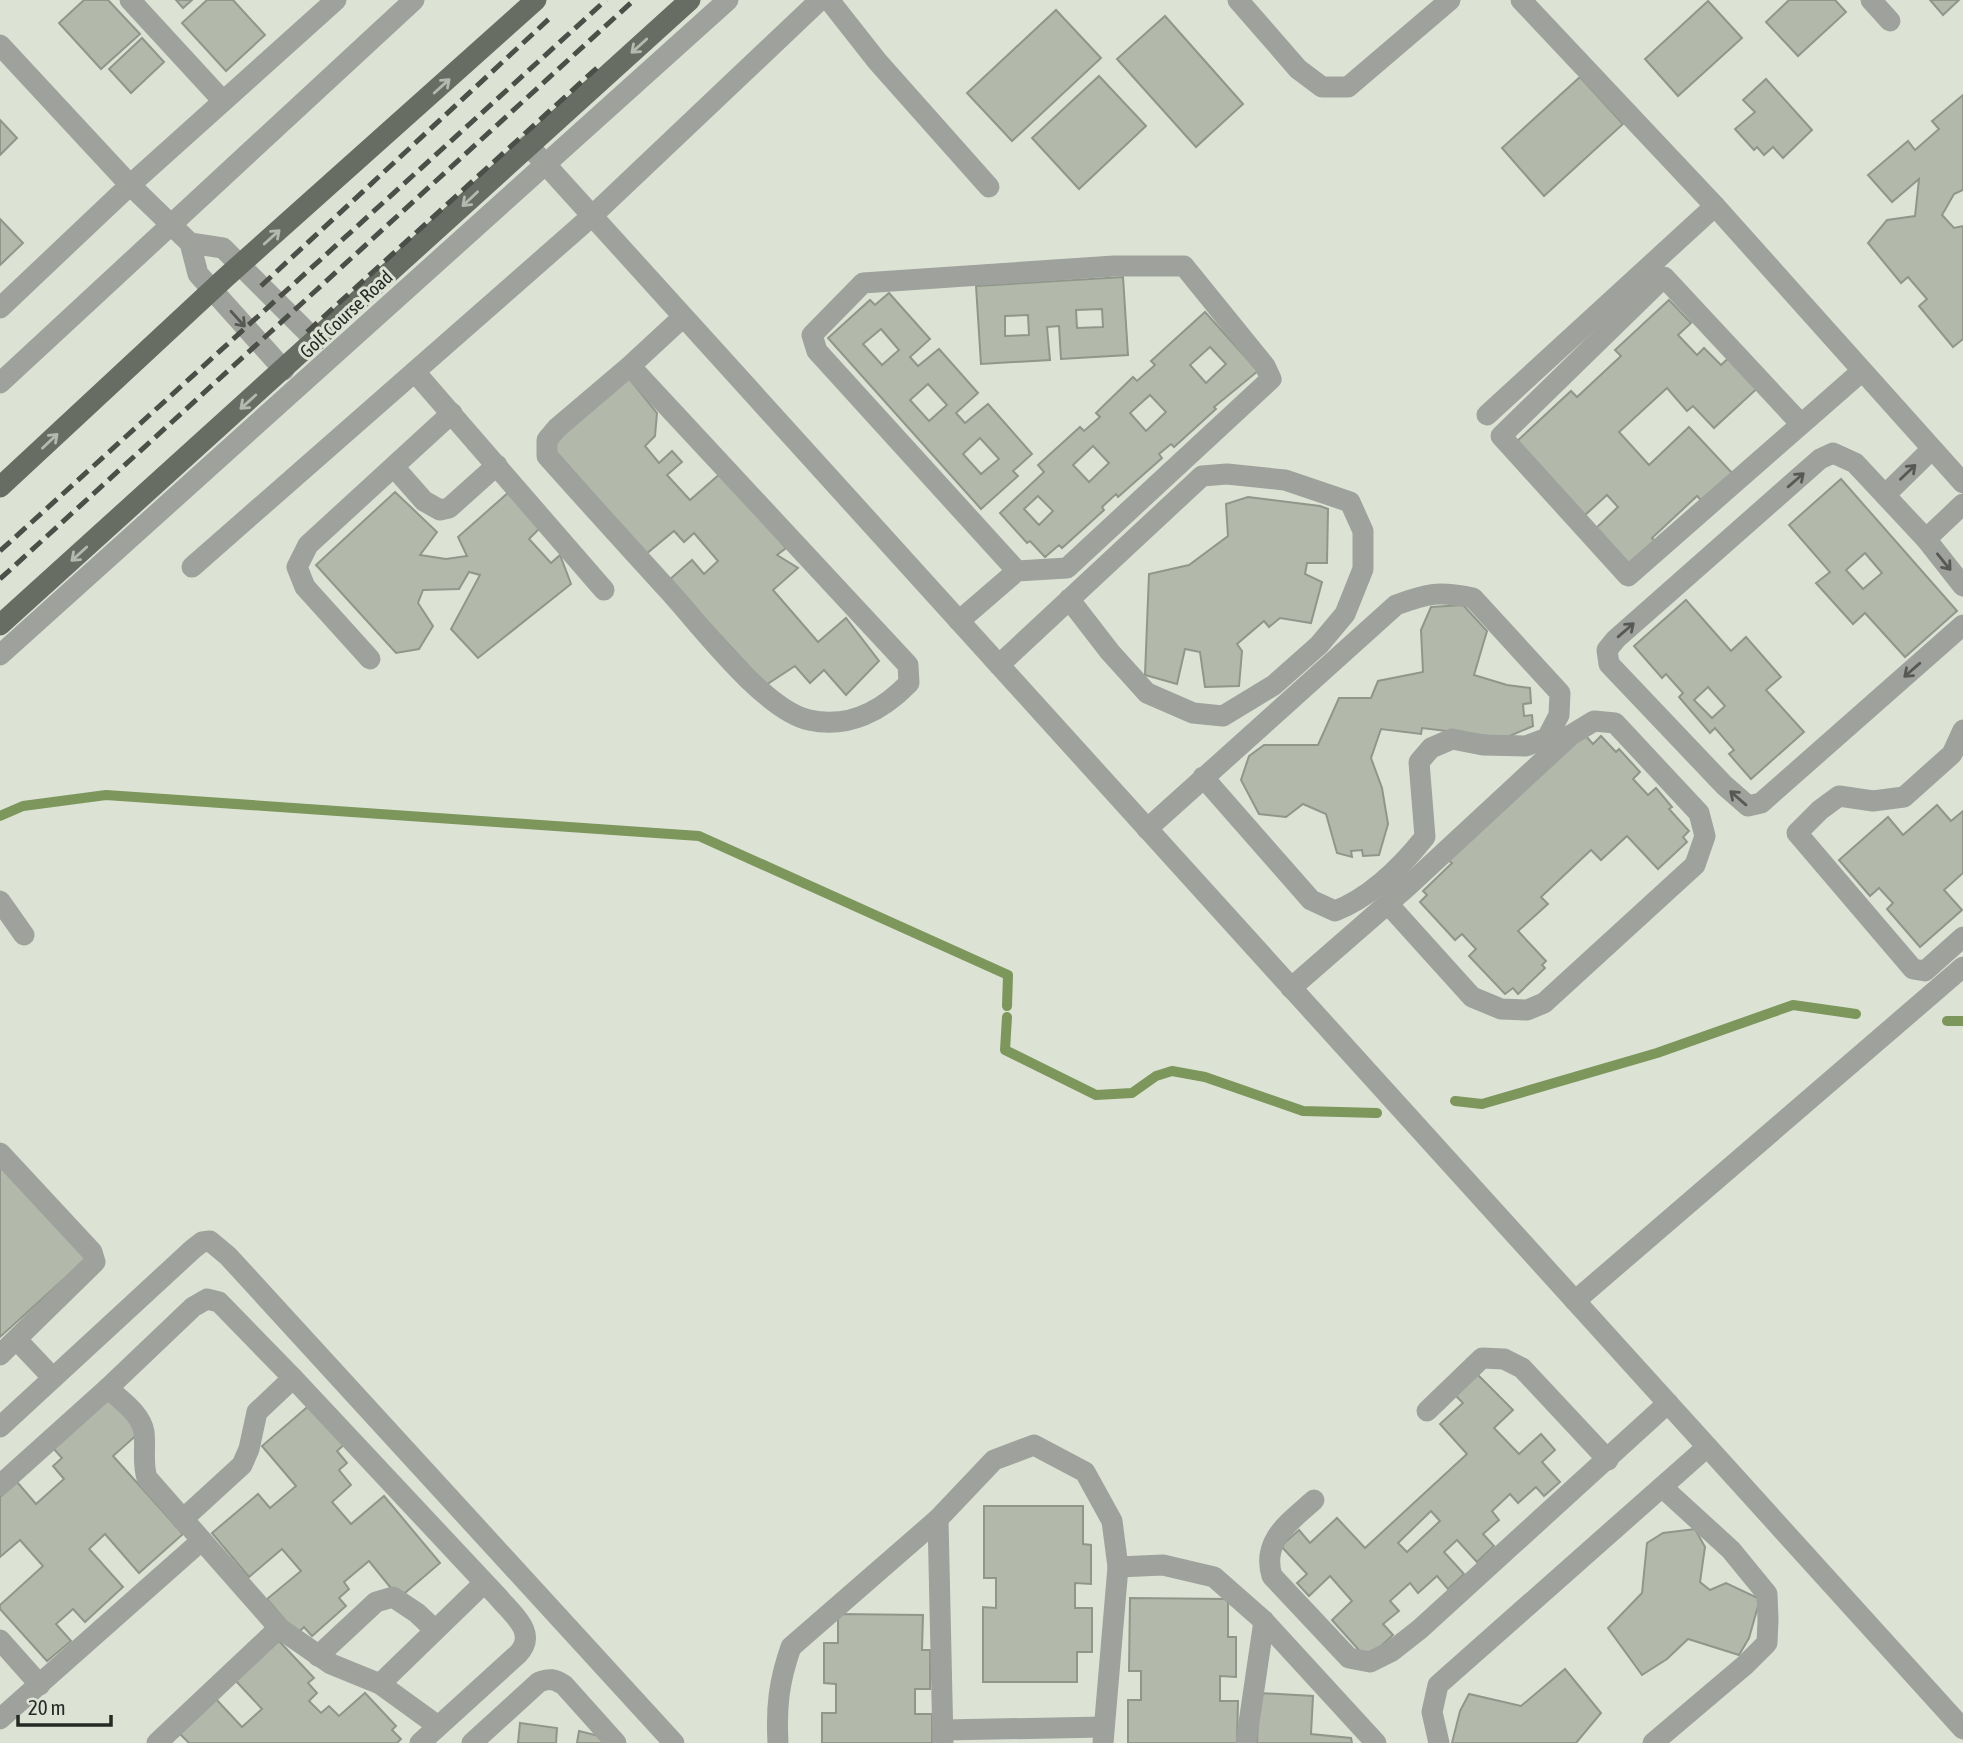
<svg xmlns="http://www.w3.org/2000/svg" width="1963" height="1743" viewBox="0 0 1963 1743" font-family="'Asap Condensed',sans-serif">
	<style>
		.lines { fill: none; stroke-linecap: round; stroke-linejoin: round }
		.stream { stroke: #7c965c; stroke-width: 10 }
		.building { fill: #b2b9ab; stroke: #90968a; stroke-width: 2; fill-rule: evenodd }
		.minor { stroke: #9fa19c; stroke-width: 21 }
		.major { stroke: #686d63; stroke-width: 21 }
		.rail { stroke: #4c4f48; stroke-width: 5; stroke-dasharray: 14 7; stroke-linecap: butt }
		.oneway { stroke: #b3baad }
		.oneway2 { stroke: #575954 }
		.labels { text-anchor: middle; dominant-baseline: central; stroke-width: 6; stroke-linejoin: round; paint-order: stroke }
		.street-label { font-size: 19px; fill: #272924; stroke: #dce3d5 }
	</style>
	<rect width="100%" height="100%" fill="#dce3d5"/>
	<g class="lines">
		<g class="stream">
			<path d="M0,816L23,806L106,795L699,836L1008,975L1007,1006"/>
			<path d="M1007,1017L1005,1050L1096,1095L1132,1093L1156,1076L1172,1071L1205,1077L1303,1111L1377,1113"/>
			<path d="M1947,1021H1963"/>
			<path d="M1455,1101L1482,1104L1657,1053L1793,1005L1856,1014"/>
		</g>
	</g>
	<g class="building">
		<path d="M84,0H108L140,34L101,69L59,23Z"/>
		<path d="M176,0H192L183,8Z"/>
		<path d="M207,0H233L265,35L226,71L182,23Z"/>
		<path d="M1789,0H1835L1846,12L1798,56L1766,22Z"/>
		<path d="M1930,0H1959L1943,15Z"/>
		<path d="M1708,1L1742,38L1678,96L1645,59Z"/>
		<path d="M1056,10L1101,58L1012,141L967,93Z"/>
		<path d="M1165,16L1243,104L1196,147L1117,59Z"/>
		<path d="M142,38L164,62L131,93L109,69Z"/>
		<path d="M1099,76L1146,126L1079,189L1032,138Z"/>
		<path d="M1580,77L1623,124L1544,196L1502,148Z"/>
		<path d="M1766,79L1812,130L1783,158L1773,147L1764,155L1757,147L1754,150L1735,129L1755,112L1743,100Z"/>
		<path d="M1963,95V190L1954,194L1942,215L1954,228L1963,226V339L1953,347L1919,306L1927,299L1908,277L1901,283L1868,243L1887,220L1915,216L1919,179L1892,202L1868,175L1908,141L1915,150L1939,129L1932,121Z"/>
		<path d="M0,120L17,138L0,155Z"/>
		<path d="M0,219L23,243L0,265Z"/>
		<path d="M1123,277L1128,355L1061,359L1059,326L1047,327L1050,360L981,364L976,286ZM1102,309L1103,327L1077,328L1076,310ZM1028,315L1029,335L1005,336V316Z"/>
		<path d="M889,293L930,339L910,357L918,366L939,349L978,393L956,413L965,423L988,404L1032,454L1013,471L1018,476L981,509L828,338L870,300L875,305ZM881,329L899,350L882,365L863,344ZM928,384L947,405L929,421L910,400ZM980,438L999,459L981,474L963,454Z"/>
		<path d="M1669,300L1691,323L1678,335L1697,355L1704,348L1721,365L1734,353L1762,384L1714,428L1693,406L1687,411L1667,388L1619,432L1649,465L1689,427L1733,474L1703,502L1697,496L1652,538L1658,544L1629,571L1592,532L1618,507L1607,495L1584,516L1515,443L1571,391L1577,397L1621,356L1615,350Z"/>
		<path d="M1205,312L1258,371L1214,407L1216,409L1174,447L1171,444L1159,454L1162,458L1118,497L1116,494L1102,507L1104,510L1062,548L1059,545L1045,557L1030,541L1027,543L1000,513L1044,472L1038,465L1080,427L1084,431L1100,417L1096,413L1133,377L1137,381L1155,365L1151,361ZM1210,347L1226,364L1206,383L1190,365ZM1150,395L1166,412L1146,431L1130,413ZM1093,446L1109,463L1089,482L1073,465ZM1038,496L1053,511L1039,525L1024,509Z"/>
		<path d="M628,377L657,413L655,436L645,446L659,463L672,451L682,462L667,475L690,500L721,473L786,548L777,555L798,568L773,590L818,642L846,618L879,661L846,695L824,670L810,683L795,666L766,685L669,580L692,560L704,574L718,561L694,533L684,542L674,531L646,554L551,446Z"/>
		<path d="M1841,479L1957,611L1905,657L1865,613L1853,624L1816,583L1830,572L1789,525ZM1865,553L1882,573L1863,589L1846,570Z"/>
		<path d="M395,492L437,532L420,555L446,559L467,556L458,537L509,492L541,527L529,539L551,563L560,555L571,584L478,658L451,629L480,575L469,572L459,589L423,590L418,603L433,626L419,649L396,653L316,565Z"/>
		<path d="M1248,497L1320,506L1328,509L1327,563H1307L1305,574L1322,582L1311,623L1280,618L1269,627L1264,621L1237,644L1242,651L1239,686L1205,687L1200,652L1185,649L1177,684L1145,675L1149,574L1189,565L1228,536L1226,504Z"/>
		<path d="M1686,600L1731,651L1746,637L1781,677L1766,690L1804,732L1751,779L1729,754L1734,750L1715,728L1710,733L1679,697L1683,693L1666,674L1662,678L1634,646ZM1708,687L1725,706L1712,718L1694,700Z"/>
		<path d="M1463,605L1487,631L1474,675L1507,685L1530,688L1531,703L1523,704L1524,716L1532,715L1533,726L1505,738L1422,728L1421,734L1381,729L1371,758L1382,788L1388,824L1379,855L1363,856L1362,850L1351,851L1352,857L1337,853L1326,814L1303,804L1286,817L1259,814L1241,780L1249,756L1264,745H1318L1339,698H1371L1378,681L1423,672L1421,630L1431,607Z"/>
		<path d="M1584,734L1593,744L1601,736L1616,752L1619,749L1640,772L1633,779L1648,795L1656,788L1672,807L1669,809L1689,831L1683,837L1687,842L1658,869L1627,836L1601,860L1591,850L1541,897L1548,904L1518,931L1546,961L1542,965L1545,968L1518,994L1513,988L1505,994L1469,956L1476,949L1462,934L1455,940L1420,902L1427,895L1423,891L1452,863L1448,860Z"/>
		<path d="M1937,805L1951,821L1963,811V873L1944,890L1962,910L1920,947L1887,909L1893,903L1879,888L1870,896L1839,860L1888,817L1903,835Z"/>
		<path d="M0,1166L87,1258L0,1337Z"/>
		<path d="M1474,1371L1513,1410L1494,1428L1519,1454L1541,1434L1555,1450L1542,1462L1560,1482L1544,1496L1536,1487L1518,1503L1510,1494L1492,1511L1499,1520L1483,1534L1494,1546L1477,1562L1457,1540L1444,1552L1464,1574L1448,1589L1437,1576L1418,1593L1410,1583L1390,1601L1399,1611L1383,1624L1393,1635L1367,1659L1332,1620L1352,1601L1330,1576L1309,1596L1297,1583L1307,1574L1281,1546L1299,1530L1310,1543L1337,1518L1365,1548L1467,1454L1440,1424L1463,1403L1451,1391ZM1431,1511L1440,1521L1407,1552L1398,1543Z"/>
		<path d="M110,1397L141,1431L113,1456L183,1534L139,1573L105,1534L89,1549L123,1587L85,1622L73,1609L56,1624L71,1641L47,1661L0,1609V1605L43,1566L20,1540L0,1557V1497L17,1482L36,1504L64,1479L53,1466L62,1458L53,1448Z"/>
		<path d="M312,1403L346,1443L337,1451L347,1463L339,1470L351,1485L332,1502L351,1524L384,1496L440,1563L399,1598L369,1561L344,1582L349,1589L339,1598L346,1606L312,1636L304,1627L297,1634L267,1599L301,1571L282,1549L249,1577L212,1533L258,1494L270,1508L296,1486L262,1446Z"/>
		<path d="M984,1506H1083V1544L1091,1545V1584L1075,1583V1608H1092V1652H1077V1682H983V1607L996,1608V1578H984Z"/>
		<path d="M1695,1529L1705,1547L1700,1582L1710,1590L1726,1583L1760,1599L1749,1638L1739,1655L1688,1639L1667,1659L1642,1675L1608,1628L1642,1593L1647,1543L1663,1533Z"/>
		<path d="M1130,1598L1228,1599V1637H1236V1677L1220,1676V1701H1238L1237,1743H1128V1700H1141V1671H1129Z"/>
		<path d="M838,1614L923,1615L922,1650H930V1689H915V1714H932V1743H822V1713H836V1684L824,1683V1643H838Z"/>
		<path d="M278,1640L314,1678L308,1683L317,1693L309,1701L321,1713L329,1706L339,1716L365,1693L396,1726L392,1730L401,1739L397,1743H189L177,1731L214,1697L242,1727L262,1709L235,1680Z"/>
		<path d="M1565,1669L1601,1713L1576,1743H1452L1460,1711L1469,1694L1521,1706Z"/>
		<path d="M1259,1693L1313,1696L1311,1734L1351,1738L1352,1743H1257Z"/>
		<path d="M520,1723L557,1728L556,1743H518Z"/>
		<path d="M579,1731L603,1737L606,1743H577Z"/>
	</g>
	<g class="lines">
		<g class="minor">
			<path d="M130,0L223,101"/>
			<path d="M829,0L877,61L989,187"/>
			<path d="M1238,0L1298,69L1322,87H1348L1450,0"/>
			<path d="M1521,0L1715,206L1963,483"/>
			<path d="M1871,0L1890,21"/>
			<path d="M0,45L130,185L190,243L198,274L284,370"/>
			<path d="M528,145L1963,1729"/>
			<path d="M190,243L223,248L316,341"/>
			<path d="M0,308L130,185L336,0"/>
			<path d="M630,366L557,428L547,440V456C587,501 628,546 669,591C701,626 764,710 809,720C848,729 882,711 909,683L908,665L630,366L683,317"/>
			<path d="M415,372L604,590"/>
			<path d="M0,383L414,0"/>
			<path d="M1487,415L1715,206"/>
			<path d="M1801,424L1664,277L1501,436L1628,576L1862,371"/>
			<path d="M394,467L424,501L440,510L449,508L497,465"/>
			<path d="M1885,495L1932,449"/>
			<path d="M1926,539L1963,504"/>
			<path d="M192,567L592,216L820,0"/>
			<path d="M1963,586L1926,539L1855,463L1833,453L1820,459L1616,639L1607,650L1609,664L1724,785L1748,806L1761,803L1963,625"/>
			<path d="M959,621L1017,571L1067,568L1271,379L1265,366L1184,266H1114L863,283L812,335L817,351L1017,571"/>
			<path d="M0,655L728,0"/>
			<path d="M370,659L305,587L297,567L308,545L452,413"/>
			<path d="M999,665L1202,476L1227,474L1285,480L1350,502L1363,531V569L1345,614L1319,645L1274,685L1223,716L1193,713L1147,693L1110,652L1069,599"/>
			<path d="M1963,730L1952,754L1904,797L1873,801L1839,796L1820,810L1797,833L1913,969L1925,971L1963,937"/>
			<path d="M1147,829L1396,605C1429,593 1438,591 1473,598L1560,693L1559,715L1547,738L1526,746L1483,745L1452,739L1431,748L1419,762L1425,837C1401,867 1371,897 1335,911L1311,900L1203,777"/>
			<path d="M0,901L24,935"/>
			<path d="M1291,988L1408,886L1571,735L1594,721L1615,723L1699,813L1705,836L1695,865L1544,1003L1527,1010L1501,1009L1472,997L1388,904"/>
			<path d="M0,1153L92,1252L95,1262L0,1355"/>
			<path d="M1575,1301L1963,967"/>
			<path d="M17,1340L53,1378"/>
			<path d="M108,1388C120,1400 141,1413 144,1432C146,1447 142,1463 147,1478L279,1628L331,1664L380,1684L438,1726"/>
			<path d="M1427,1411L1482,1358L1504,1359L1522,1368L1608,1460"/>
			<path d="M0,1427L193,1249L202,1242L210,1241L228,1256L674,1743"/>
			<path d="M0,1485L108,1388L193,1307L207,1299L219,1302L293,1378L499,1598C513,1615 538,1633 518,1654L420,1743"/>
			<path d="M1314,1500C1290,1522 1261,1540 1272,1576L1349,1658L1370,1662L1392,1651L1420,1629L1668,1403"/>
			<path d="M938,1519L943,1743"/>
			<path d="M182,1520L242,1465L249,1449L257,1412L293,1378"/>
			<path d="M0,1640L40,1685"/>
			<path d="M318,1656L376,1602L393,1597L417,1613L435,1630"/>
			<path d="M380,1684L483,1584"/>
			<path d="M0,1719L201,1541"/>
			<path d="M944,1730L1104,1727"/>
			<path d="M157,1743L279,1628"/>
			<path d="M472,1743L539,1682C550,1678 554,1679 564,1685L616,1743"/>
			<path d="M778,1743C776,1707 779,1681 791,1647L938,1519L994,1460L1034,1445L1085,1472L1112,1521L1118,1567L1163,1565L1214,1577L1264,1621L1376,1743"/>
			<path d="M1103,1743L1118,1567"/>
			<path d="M1246,1743L1264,1621"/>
			<path d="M1439,1743L1432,1712L1438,1685L1707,1447"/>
			<path d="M1653,1743L1745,1665L1767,1643L1768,1619L1767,1594L1731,1550L1662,1487"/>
		</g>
		<g class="major">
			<path d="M0,487L225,278L536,0"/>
			<path d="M0,625L690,0"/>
		</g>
		<g class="rail">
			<path d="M261,286L550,18"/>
			<path d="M307,332L599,66"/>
			<path d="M0,551L606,0"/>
			<path d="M0,579L634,0"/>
		</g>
	</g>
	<defs><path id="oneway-shaft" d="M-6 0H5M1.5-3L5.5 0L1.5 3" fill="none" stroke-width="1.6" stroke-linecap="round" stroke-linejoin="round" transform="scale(1.75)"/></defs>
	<g class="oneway">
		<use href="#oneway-shaft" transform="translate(639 46) rotate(138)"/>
		<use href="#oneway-shaft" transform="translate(442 86) rotate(-42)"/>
		<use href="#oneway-shaft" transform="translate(470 199) rotate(137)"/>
		<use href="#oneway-shaft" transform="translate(272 237) rotate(-42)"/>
		<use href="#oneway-shaft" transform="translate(248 402) rotate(138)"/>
		<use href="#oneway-shaft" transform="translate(50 441) rotate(-43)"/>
		<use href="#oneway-shaft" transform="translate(79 554) rotate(138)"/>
	</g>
	<g class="oneway2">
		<use href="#oneway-shaft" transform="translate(238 319) rotate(48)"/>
		<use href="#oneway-shaft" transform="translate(1908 472) rotate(-44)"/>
		<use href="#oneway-shaft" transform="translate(1796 480) rotate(-41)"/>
		<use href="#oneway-shaft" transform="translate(1944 562) rotate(51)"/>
		<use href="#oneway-shaft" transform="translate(1626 630) rotate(-41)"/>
		<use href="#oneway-shaft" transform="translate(1912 670) rotate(139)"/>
		<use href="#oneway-shaft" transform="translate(1738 798) rotate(-139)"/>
	</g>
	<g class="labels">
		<g class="street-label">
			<text transform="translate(346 314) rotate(-43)">Golf Course Road</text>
		</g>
	</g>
	<path d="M18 1715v10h93v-10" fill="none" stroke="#272924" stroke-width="3.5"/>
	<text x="28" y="1715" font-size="21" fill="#272924" stroke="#dce3d5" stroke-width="5" paint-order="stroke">20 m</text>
</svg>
